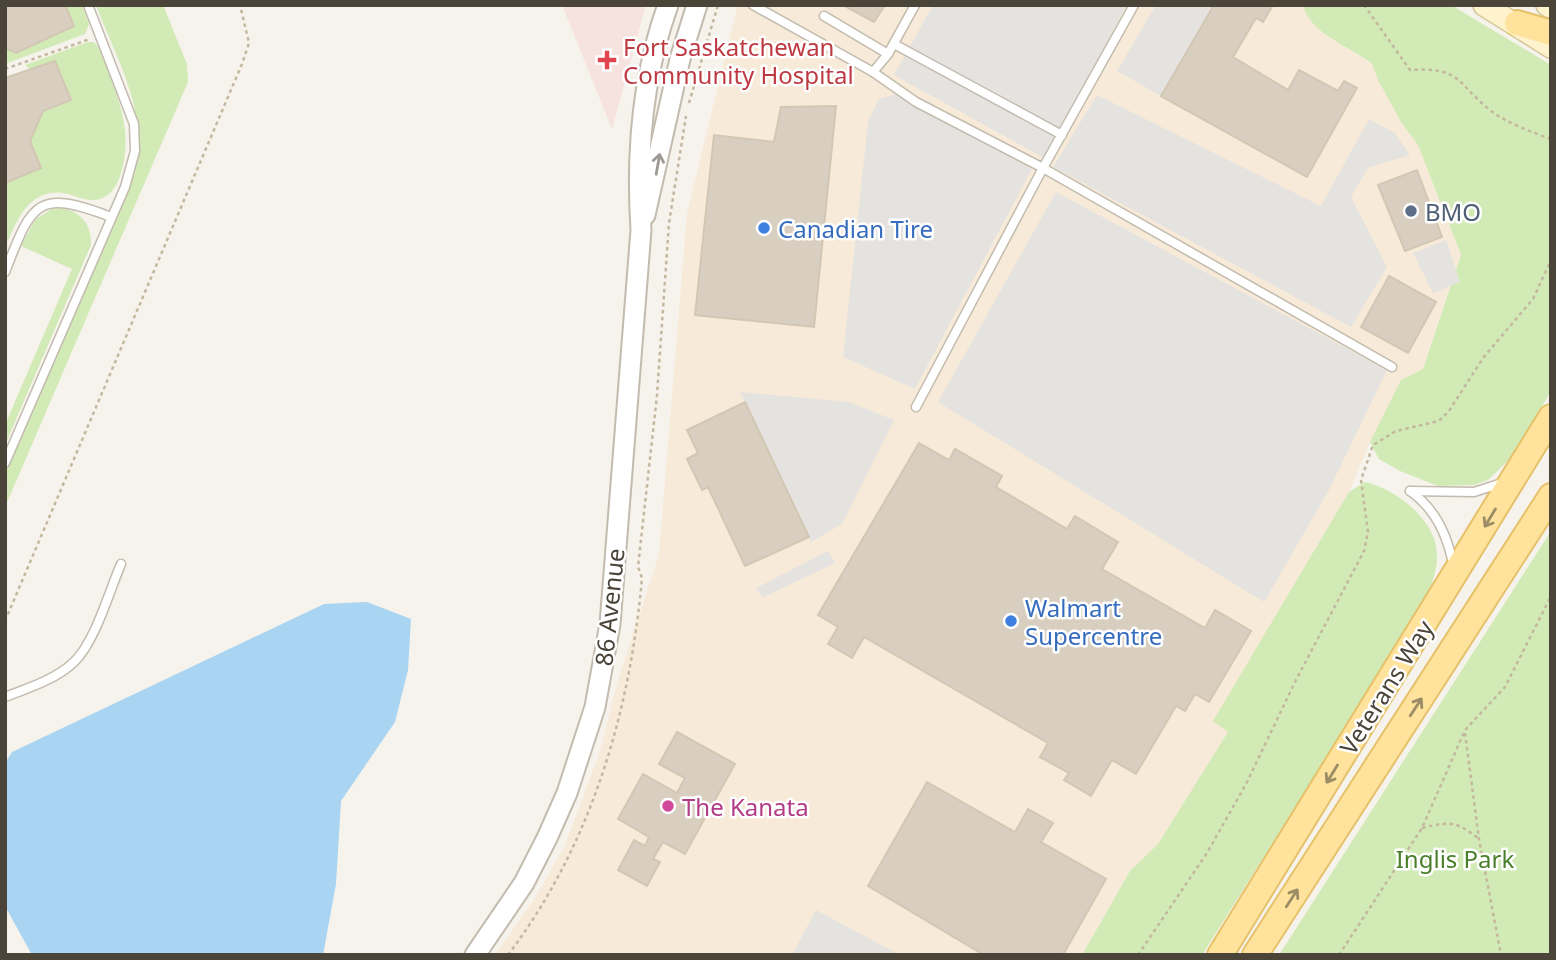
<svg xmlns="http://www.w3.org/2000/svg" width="1556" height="960" viewBox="0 0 1556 960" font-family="'Noto Sans',sans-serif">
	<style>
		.commercial { fill: #f7ead8 }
		.medical { fill: #f6e3e0 }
		.green { fill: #d2eab5 }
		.parking { fill: #e5e3e0 }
		.water { fill: #a9d4f2 }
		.building { fill: #d8cfc1; stroke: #d3c7b4; stroke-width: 2 }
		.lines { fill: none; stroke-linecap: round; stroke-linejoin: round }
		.service-casing { stroke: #c2bbae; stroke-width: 11 }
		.tertiary-casing { stroke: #c2bbae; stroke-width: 23 }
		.secondary-casing { stroke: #d6c79b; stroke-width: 24 }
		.primary-casing { stroke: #e6c16a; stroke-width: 28 }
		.path { stroke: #c4b79f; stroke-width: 2.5; stroke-dasharray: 3.5 3.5; stroke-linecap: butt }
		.service { stroke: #fff; stroke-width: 8 }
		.tertiary { stroke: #fff; stroke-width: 19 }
		.secondary { stroke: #fff3cd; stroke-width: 21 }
		.primary { stroke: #ffe39c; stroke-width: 24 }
		.oneway { stroke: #9c9892 }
		.oneway2 { stroke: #9c8c66 }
		.health-dot { fill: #e0444e; stroke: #fff; stroke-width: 2.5 }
		.service-dot { fill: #5c6f8a; stroke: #fff; stroke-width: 2.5 }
		.shop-dot { fill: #3f7fe0; stroke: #fff; stroke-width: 2.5 }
		.hotel-dot { fill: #d1479c; stroke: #fff; stroke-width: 2.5 }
		.labels { text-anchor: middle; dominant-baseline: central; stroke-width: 5; stroke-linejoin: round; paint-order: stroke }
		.health-label { font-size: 24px; fill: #be3a42; stroke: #fff; text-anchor: start }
		.service-label { font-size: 24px; fill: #4e5e75; stroke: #fff; text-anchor: start }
		.shop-label { font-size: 24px; fill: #366cbe; stroke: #fff; text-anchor: start }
		.street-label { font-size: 24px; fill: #4b4439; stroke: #fff }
		.hotel-label { font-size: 24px; fill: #b23c85; stroke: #fff; text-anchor: start }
		.park-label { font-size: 24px; fill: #4a7f2a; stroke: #fff }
	</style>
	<rect width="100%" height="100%" fill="#f6f3ec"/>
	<path class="commercial" d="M738,5H1303L1312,21L1333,40L1372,64L1378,80L1401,122L1418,145L1461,255L1423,369L1370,442L1349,492L1214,721L1229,731L1158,844L1130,871L1082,955H495L537,895L565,845L600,751L618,680L659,555L687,213Z"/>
	<path class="medical" d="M562,5H646L612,129Z"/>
	<g class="green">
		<path d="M65,5H82L89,24L85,34L5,64V48L16,53L73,26Z"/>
		<path d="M96,5H163L187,64L188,82L5,507V473L129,189C154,118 121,71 96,5Z"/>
		<path d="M1303,5H1451L1551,65V391L1511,458L1488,480L1474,485L1438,486L1400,471L1379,459L1370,442L1401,380L1423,369L1461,255L1418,145L1401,122L1378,80L1372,64C1351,47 1310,34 1303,5Z"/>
		<path d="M88,42H94L99,48C115,91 136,130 120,176C116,188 108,199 94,200C83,201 73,194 63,193C31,189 18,217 8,241L5,240V183L41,168L30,141L43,111L70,100L25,65Z"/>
		<path d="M51,209C75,206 92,220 91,245L5,445V425L72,269L21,246L35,220Z"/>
		<path d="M1365,482C1397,489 1439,522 1437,558C1436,601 1380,673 1356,711C1304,793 1253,874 1202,955H1082L1130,871L1158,844L1228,732L1213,721L1349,492Z"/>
		<path d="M1551,531V955H1279Z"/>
	</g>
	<g class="parking">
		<path d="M933,5H1127L1044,158L894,75Z"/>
		<path d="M1156,5H1214L1161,96L1117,71Z"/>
		<path d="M897,94L1032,169L915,389L843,357L868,122L879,99Z"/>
		<path d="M1097,95L1321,206L1369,119L1395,133L1410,155L1368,168L1351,197L1387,267L1351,327L1053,167Z"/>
		<path d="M1056,192L1387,370L1329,490L1264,602L938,402Z"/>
		<path d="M1446,240L1460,282L1433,293L1413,253Z"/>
		<path d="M740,392L849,402L894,420L842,524L811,542Z"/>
		<path d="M828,551L835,563L762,598L756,588Z"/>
		<path d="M816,910L900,955H792Z"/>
	</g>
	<path class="water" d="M367,602L411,619L408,670L395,722L341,801L336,884L323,955H32L5,906V763L12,752L324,604Z"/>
	<g class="building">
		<path d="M5,5H65L74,26L16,53L5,48Z"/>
		<path d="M843,5H885L874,22Z"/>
		<path d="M1214,5H1273L1263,22L1256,18L1233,57L1288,90L1299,70L1338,91L1344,81L1357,88L1307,177L1161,96Z"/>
		<path d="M55,61L71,100L43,111L30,141L41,168L5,183V78Z"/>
		<path d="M836,106L814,327L695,315L714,135L774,142L781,107Z"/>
		<path d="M1417,170L1442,237L1405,251L1378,185Z"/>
		<path d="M1389,276L1436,302L1408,353L1361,327Z"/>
		<path d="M745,402L809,537L745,566L708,487L702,490L687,459L698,453L687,430Z"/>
		<path d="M919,443L949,460L955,449L1002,476L996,487L1067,529L1075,516L1118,542L1102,569L1205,628L1215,610L1251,631L1209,702L1195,694L1185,711L1176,706L1136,774L1112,760L1091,796L1064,780L1069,773L1040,757L1048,743L864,637L852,658L828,644L838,627L818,615Z"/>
		<path d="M677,732L735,764L685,854L663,842L653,859L660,862L647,886L618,870L634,840L645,846L649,837L618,819L643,774L677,793L685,778L659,764Z"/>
		<path d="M927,782L1015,832L1028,809L1053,823L1041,842L1106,879L1063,955H984L868,886Z"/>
	</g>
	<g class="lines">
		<g class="service-casing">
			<g id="service">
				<path d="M753,5L873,72L916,102L1043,168L1392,367"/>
				<path d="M824,16L888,54L915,5"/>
				<path d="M894,44L1062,135"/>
				<path d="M873,72L888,54"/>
				<path d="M5,272C32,203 36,188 111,217"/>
				<path d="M916,407L1043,168L1134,5"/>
				<path d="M5,463L125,187L135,151L134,124L88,5"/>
				<path d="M1410,491L1474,492L1502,483"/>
				<path d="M1410,491C1435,508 1447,534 1453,564"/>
				<path d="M5,697C28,688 55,680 74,662C95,642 109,592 121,564"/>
			</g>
		</g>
		<g class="tertiary-casing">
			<g id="tertiary">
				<path d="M645,215L680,59L697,5"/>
				<path d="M475,955L524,883L547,838L567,793L595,707L610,624L641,230C636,154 642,77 668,5"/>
			</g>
		</g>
		<g class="secondary-casing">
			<g id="secondary">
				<path d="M1484,5L1551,47"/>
				<path d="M1547,5L1551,7"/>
			</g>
		</g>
		<g class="primary-casing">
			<g id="primary">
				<path d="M1517,23L1551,33"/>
				<path d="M1220,955L1551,417"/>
				<path d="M1255,955L1551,496"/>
			</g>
		</g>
		<g class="path">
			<path d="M1364,5L1410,70C1462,67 1455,82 1490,110C1506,123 1532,132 1551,139"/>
			<path d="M5,69L90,39"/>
			<path d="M689,103L718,5"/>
			<path d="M5,621L242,64L249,43L240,5"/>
			<path d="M1465,733L1479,839L1501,955"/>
			<path d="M1422,828C1451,821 1456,821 1479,839"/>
			<path d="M508,955C591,845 630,713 642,578L638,567L657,395L669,223L686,116"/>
			<path d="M1138,955L1207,853L1246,784L1296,680L1364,551L1368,532L1361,480L1373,445L1396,431L1439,421L1449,411L1483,358L1533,299L1551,260"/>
			<path d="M1339,955L1422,828L1465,730L1505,687L1551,596"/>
		</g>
		<use href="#service" class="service"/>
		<use href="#tertiary" class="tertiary"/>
		<use href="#secondary" class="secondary"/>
		<use href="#primary" class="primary"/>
	</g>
	<defs><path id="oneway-shaft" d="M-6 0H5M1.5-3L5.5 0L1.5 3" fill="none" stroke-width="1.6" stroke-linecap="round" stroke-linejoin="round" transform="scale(1.75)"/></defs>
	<use class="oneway" href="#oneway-shaft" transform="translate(658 164) rotate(-80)"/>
	<g class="oneway2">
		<use href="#oneway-shaft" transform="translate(1490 518) rotate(121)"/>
		<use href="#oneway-shaft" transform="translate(1416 707) rotate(-57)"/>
		<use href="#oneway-shaft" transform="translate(1332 774) rotate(122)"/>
		<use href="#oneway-shaft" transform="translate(1292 898) rotate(-57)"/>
	</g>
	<path class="health-dot" d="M603.5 49.5h7v7h7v7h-7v7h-7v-7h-7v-7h7z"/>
	<circle class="service-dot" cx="1411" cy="211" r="7"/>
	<g class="shop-dot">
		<circle cx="764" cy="228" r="7"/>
		<circle cx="1011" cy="621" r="7"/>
	</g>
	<circle class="hotel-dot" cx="668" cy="806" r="7"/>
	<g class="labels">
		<g class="health-label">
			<text x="623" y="46">Fort Saskatchewan<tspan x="623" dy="28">Community Hospital</tspan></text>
		</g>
		<g class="service-label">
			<text x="1425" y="211">BMO</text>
		</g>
		<g class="shop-label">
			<text x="778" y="228">Canadian Tire</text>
			<text x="1025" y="607">Walmart<tspan x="1025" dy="28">Supercentre</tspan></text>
		</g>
		<g class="street-label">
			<text transform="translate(609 607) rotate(-84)">86 Avenue</text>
			<text transform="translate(1386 687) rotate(-58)">Veterans Way</text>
		</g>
		<g class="hotel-label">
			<text x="682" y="806">The Kanata</text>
		</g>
		<g class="park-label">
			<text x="1455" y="858">Inglis Park</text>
		</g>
	</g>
	<rect width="1556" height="960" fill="none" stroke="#4b4439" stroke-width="14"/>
</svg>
